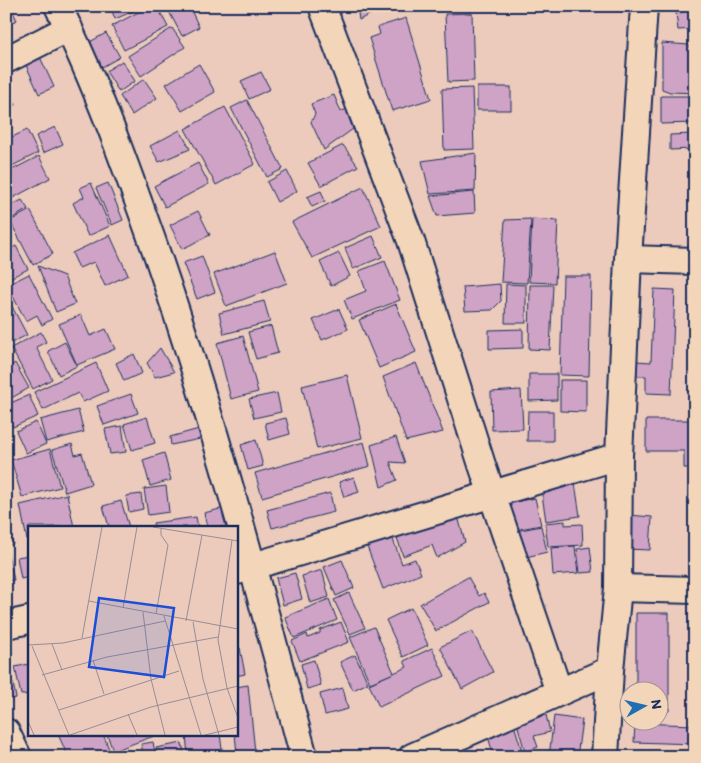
<svg xmlns="http://www.w3.org/2000/svg" width="701" height="763" viewBox="0 0 701 763" font-family="Itim,sans-serif">
	<style>
		.building { fill: #cfa3c6; stroke: #1b2f5e }
		.lines { fill: none; stroke-linecap: round; stroke-linejoin: round }
		.minor-casing { stroke: #1b2f5e; stroke-width: 30 }
		.minor { stroke: #f3d5b9; stroke-width: 26 }
		.inset-road { fill: none; stroke: #988d96; stroke-width: 1 }
		.view { fill: #1d4ed8; fill-opacity: 0.15; stroke: #1d4ed8; stroke-width: 2.5 }
		.inset-edge { fill: none; stroke: #1b2f5e; stroke-width: 2.5 }
	</style>
	<rect width="100%" height="100%" fill="#eccbbc"/>
	<filter id="ink" filterUnits="userSpaceOnUse"><feTurbulence type="fractalNoise" baseFrequency=".02" numOctaves="2"/><feDisplacementMap in="SourceGraphic" scale="10" xChannelSelector="R" yChannelSelector="G"/><feConvolveMatrix kernelMatrix="1 2 1 2 8 2 1 2 1" color-interpolation-filters="sRGB"/></filter>
	<g filter="url(#ink)">
		<g class="building">
			<path d="M110,6H145L115,19Z"/>
			<path d="M150,6H157L168,27L124,50L112,26Z"/>
			<path d="M166,6H189L199,27L182,36Z"/>
			<path d="M357,6H386L359,20Z"/>
			<path d="M394,6H417L394,12Z"/>
			<path d="M682,6H695V29L678,30L676,13L683,12Z"/>
			<path d="M11,8L17,20L6,25V10Z"/>
			<path d="M472,13L474,81L448,82L445,14Z"/>
			<path d="M406,18L431,99L392,111L369,38L380,34L378,27Z"/>
			<path d="M172,28L185,47L141,76L128,56Z"/>
			<path d="M106,33L120,57L102,67L88,43Z"/>
			<path d="M662,43L689,45L695,57V93L670,92L662,89Z"/>
			<path d="M40,57L54,87L39,94L25,63Z"/>
			<path d="M122,61L135,81L119,92L106,71Z"/>
			<path d="M199,64L215,92L182,111L166,84Z"/>
			<path d="M261,72L270,89L249,99L241,81Z"/>
			<path d="M144,79L157,98L132,115L120,96Z"/>
			<rect x="477" y="87" width="34" height="23"/>
			<path d="M6,88L16,105L6,110Z"/>
			<path d="M472,88L474,149L444,150L442,89Z"/>
			<path d="M334,95L341,112L346,109L353,129L324,150L311,122L315,114L311,104Z"/>
			<path d="M661,96H695V123L661,124Z"/>
			<path d="M247,100L283,169L267,177L231,108Z"/>
			<path d="M225,107L255,164L216,185L185,129Z"/>
			<path d="M55,127L63,144L43,153L36,136Z"/>
			<path d="M27,130L38,153L6,169V140Z"/>
			<path d="M180,130L190,149L159,162L150,146Z"/>
			<path d="M692,134V149L670,150V135Z"/>
			<path d="M343,145L358,166L321,186L308,163Z"/>
			<path d="M476,153L475,191L430,194L422,161Z"/>
			<path d="M39,156L50,178L7,201L6,173Z"/>
			<path d="M198,163L209,184L165,207L154,186Z"/>
			<path d="M287,171L297,191L277,202L267,182Z"/>
			<path d="M91,183L110,226L88,236L73,203L84,197L80,188Z"/>
			<path d="M108,183L123,220L112,225L96,188Z"/>
			<path d="M363,187L381,226L312,258L292,222Z"/>
			<path d="M321,191L325,201L312,207L307,197Z"/>
			<path d="M474,192L475,213L437,216L430,196Z"/>
			<path d="M22,200L28,209L10,220L6,213V208Z"/>
			<path d="M30,210L53,254L33,265L10,221Z"/>
			<path d="M198,211L210,235L182,249L170,225Z"/>
			<path d="M531,219L527,283L501,282L505,220Z"/>
			<path d="M532,219L558,221L555,283L529,282Z"/>
			<path d="M110,235L128,275L105,286L94,262L79,268L72,253Z"/>
			<path d="M373,236L382,257L353,269L345,248Z"/>
			<path d="M16,246L28,269L6,280V251Z"/>
			<path d="M275,251L287,283L226,306L214,274Z"/>
			<path d="M339,253L350,276L331,286L320,262Z"/>
			<path d="M202,256L215,292L197,299L183,263Z"/>
			<path d="M385,261L400,300L352,319L344,300L366,291L359,271Z"/>
			<path d="M38,266L64,276L75,304L56,312Z"/>
			<path d="M29,274L52,319L42,325L37,315L26,321L7,285Z"/>
			<path d="M563,276H591L589,376L560,375Z"/>
			<path d="M500,284L501,301L492,310L465,311L463,287Z"/>
			<path d="M506,284L526,285V323H505Z"/>
			<path d="M530,285H553L550,350L529,349Z"/>
			<path d="M654,289L675,290L671,394L646,393V376H635L636,361L651,362Z"/>
			<path d="M6,295L27,335L13,342L6,330Z"/>
			<path d="M264,301L270,322L224,334L219,313Z"/>
			<path d="M396,304L416,352L379,368L359,320Z"/>
			<path d="M339,309L348,329L322,340L313,320Z"/>
			<path d="M81,315L90,336L106,329L115,349L77,365L59,324Z"/>
			<path d="M271,326L278,353L256,359L248,332Z"/>
			<path d="M523,329V348L489,349V330Z"/>
			<path d="M41,332L46,342L36,347L52,379L33,389L11,348Z"/>
			<path d="M243,336L258,392L231,399L217,343Z"/>
			<path d="M65,342L77,366L59,375L48,351Z"/>
			<path d="M160,348L174,372L155,377L147,363Z"/>
			<path d="M134,354L142,373L124,381L116,363Z"/>
			<path d="M15,363L29,388L8,400L6,398V369Z"/>
			<path d="M96,363L108,391L83,402L78,393L43,410L34,392Z"/>
			<path d="M416,363L443,432L406,441L383,377Z"/>
			<path d="M529,374H557V400L529,401Z"/>
			<path d="M347,375L362,438L317,449L302,386Z"/>
			<path d="M560,380H586V412L560,411Z"/>
			<path d="M521,390L523,429L492,430L491,392Z"/>
			<path d="M277,393L281,412L254,418L249,399Z"/>
			<path d="M131,394L138,413L104,425L97,406Z"/>
			<path d="M29,395L38,416L13,427L6,412V405Z"/>
			<path d="M78,410L84,432L46,442L40,420Z"/>
			<path d="M528,411H553V441H527Z"/>
			<path d="M147,417L155,443L132,450L124,424Z"/>
			<path d="M286,418L290,434L269,440L265,423Z"/>
			<path d="M646,420H695V468H684V451H646Z"/>
			<path d="M36,422L46,444L26,453L16,431Z"/>
			<path d="M122,426L126,452L110,454L105,429Z"/>
			<path d="M199,429L200,439L171,445L170,437Z"/>
			<path d="M396,437L405,463L390,462L397,480L381,487L371,445Z"/>
			<path d="M256,440L263,466L248,470L241,445Z"/>
			<path d="M364,442L370,466L262,497L255,473Z"/>
			<path d="M72,444L75,455L82,453L91,484L65,492L52,450Z"/>
			<path d="M50,449L60,487L22,497L11,460Z"/>
			<path d="M164,453L171,480L150,486L143,460Z"/>
			<path d="M690,472H695V500H689Z"/>
			<path d="M354,477L359,492L344,497L339,482Z"/>
			<path d="M575,483L580,516L546,521L541,488Z"/>
			<path d="M166,486L169,512L148,515L144,489Z"/>
			<path d="M330,493L334,512L272,528L267,510Z"/>
			<path d="M67,494L74,527H29V539L27,540L20,505Z"/>
			<path d="M141,494L143,509L129,512L126,496Z"/>
			<path d="M535,498L541,525L515,530L509,503Z"/>
			<path d="M121,501L129,527H109L103,506Z"/>
			<path d="M224,508L230,527H207L204,513Z"/>
			<path d="M6,513L13,544L6,545L14,580L6,581Z"/>
			<path d="M457,513L465,542L437,558L432,545L403,556L395,531Z"/>
			<path d="M628,515L652,517L650,550L626,549Z"/>
			<path d="M196,517L198,527H154L153,523Z"/>
			<path d="M565,521V525L582,524L583,545L548,547L545,523Z"/>
			<path d="M541,526L547,552L522,558L516,531Z"/>
			<path d="M391,534L402,564L415,559L421,574L383,589L366,544Z"/>
			<path d="M575,546L578,573L553,575L551,548Z"/>
			<path d="M590,547L593,572L580,573L577,549Z"/>
			<path d="M29,555V577L21,579L17,557Z"/>
			<path d="M342,560L354,588L336,596L324,567Z"/>
			<path d="M322,570L329,597L310,603L302,576Z"/>
			<path d="M295,573L302,599L283,605L276,578Z"/>
			<path d="M468,577L479,596L484,593L489,602L436,631L420,604Z"/>
			<path d="M349,593L365,628L350,634L334,600Z"/>
			<path d="M329,599L337,620L294,638L285,617Z"/>
			<path d="M411,608L428,645L403,657L386,620Z"/>
			<path d="M636,613H669V711H658V690H636Z"/>
			<path d="M341,622L349,642L300,661L292,641L307,634L308,638L320,633V630Z"/>
			<path d="M374,627L394,673L370,683L350,637Z"/>
			<path d="M472,631L493,672L462,689L440,647Z"/>
			<path d="M240,648L245,674L236,676V649Z"/>
			<path d="M432,648L445,676L379,707L369,684L407,667L404,661Z"/>
			<path d="M355,655L368,683L353,690L340,662Z"/>
			<path d="M314,660L321,685L307,689L301,664Z"/>
			<path d="M29,664V694L21,695L15,667Z"/>
			<path d="M13,683L16,698L6,700V684Z"/>
			<path d="M248,685L255,752L237,754L235,734L236,687Z"/>
			<path d="M343,688L348,709L325,715L320,694Z"/>
			<path d="M546,715L550,732L534,736L538,747L525,752L517,723Z"/>
			<path d="M554,716L582,720L577,757H549Z"/>
			<path d="M635,723L695,725V744L634,742Z"/>
			<path d="M514,725L523,754L513,757H494L487,733Z"/>
			<path d="M58,734H103L111,754L104,757H68Z"/>
			<path d="M107,734H153L154,736L113,751Z"/>
			<path d="M186,734H220L223,757H188Z"/>
			<path d="M153,742L156,757H144L141,744Z"/>
			<path d="M182,743L185,757H157L156,748Z"/>
			<path d="M461,750L464,757L445,756Z"/>
			<path d="M140,751L142,757H119Z"/>
		</g>
		<g class="lines">
			<g class="minor-casing">
				<g id="minor">
					<path d="M58,6C98,87 128,172 158,257C214,421 259,589 304,757"/>
					<path d="M322,6L411,241L482,465L559,692"/>
					<path d="M6,60L69,28"/>
					<path d="M628,259L695,261"/>
					<path d="M237,571L619,456"/>
					<path d="M618,588L695,590"/>
					<path d="M6,625L29,620"/>
					<path d="M6,732L18,757"/>
					<path d="M412,757L610,670"/>
					<path d="M605,757L610,670L618,588L619,456L628,259L644,6"/>
				</g>
			</g>
			<use href="#minor" class="minor"/>
		</g>
	</g>
	<g transform="translate(28 526)">
		<rect width="210" height="210" fill="#eccbbc"/>
		<path class="inset-road" d="M125,1L210,15M204,14L190,114L199,162L210,192M61,75L210,103M95,82L109,1M115,86L123,153L137,209M128,88L140,19L133,9V3M136,90L173,209M158,95L174,9M165,96L175,153L191,209M54,112L74,1M24,118L34,144M0,119L35,117L137,95M4,120L41,209M65,134L76,168M14,149L79,131L190,111M31,184L151,145M100,188L109,209M0,195L6,209M42,209L123,181L210,160M177,209L210,201"/>
		<path class="view" d="M71,72L146,82L136,151L61,141Z"/>
		<rect width="210" height="210" class="inset-edge"/>
	</g>
	<rect width="701" height="763" fill="none" stroke="#f3d5b9" stroke-width="25"/>
	<rect x="12" y="12" width="676" height="738" fill="none" stroke="#1b2f5e" stroke-width="2" filter="url(#ink)"/>
	<g transform="translate(644 706) rotate(82)"><circle r="24" fill="#f3d5b9" stroke="#9d9395"/>
	<path d="M0-4L9 19L0 12L-9 19Z" fill="#1f6fb2"/>
	<text y="-8" font-size="14" font-weight="bold" text-anchor="middle" fill="#1b2f5e">N</text>
	</g>
</svg>
